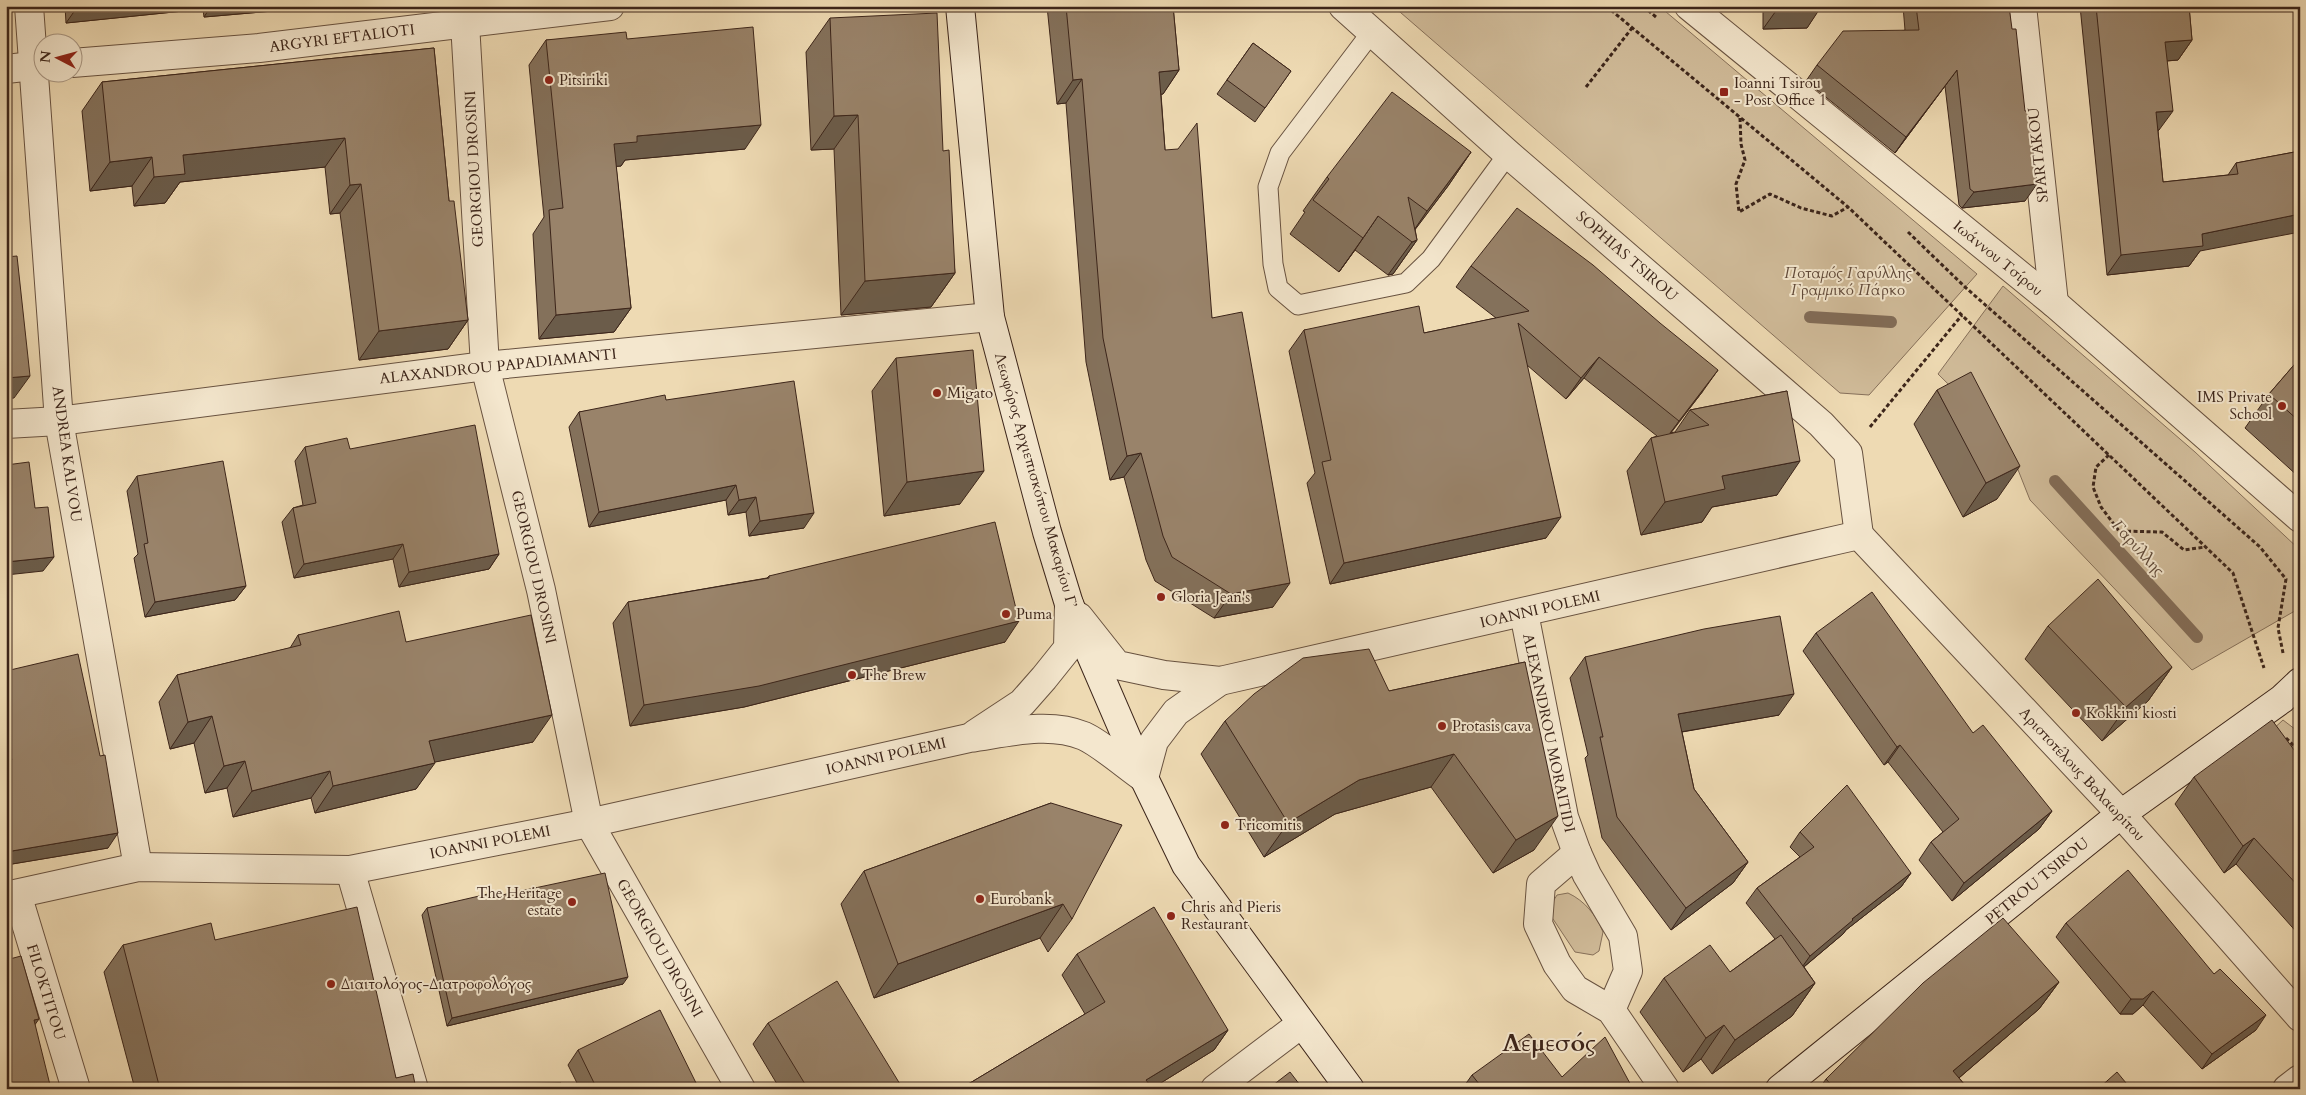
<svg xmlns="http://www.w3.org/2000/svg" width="2306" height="1095" viewBox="0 0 2306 1095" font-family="Cardo,serif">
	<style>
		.green { fill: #d0bb99; stroke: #86705a }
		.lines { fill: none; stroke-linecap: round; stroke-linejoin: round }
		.stream { stroke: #826c57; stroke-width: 12 }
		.lane-casing { stroke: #685240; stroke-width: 21 }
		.street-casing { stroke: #685240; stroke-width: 30 }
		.secondary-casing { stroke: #3c251a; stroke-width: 30 }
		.path { stroke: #3c251a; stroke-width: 3; stroke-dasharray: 4 2.5; stroke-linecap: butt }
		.lane { stroke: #f4e7ce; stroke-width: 19 }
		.street { stroke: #f4e7ce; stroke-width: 28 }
		.secondary { stroke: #f4e7ce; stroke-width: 28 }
		.wall { fill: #84715b; stroke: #3c251a }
		.shaded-wall { fill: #6b5c4a; stroke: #3c251a }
		.building { fill: #99836a; stroke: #3c251a }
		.poi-dot { fill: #8f2418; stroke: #f4e7ce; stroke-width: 2 }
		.labels { text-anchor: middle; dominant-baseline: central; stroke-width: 4; stroke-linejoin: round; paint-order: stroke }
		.street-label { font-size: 15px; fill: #3c251a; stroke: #f4e7ce }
		.poi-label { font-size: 15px; fill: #3c251a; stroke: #f4e7ce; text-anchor: start }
		.park-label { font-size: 15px; font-style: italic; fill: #614a3a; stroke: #f4e7ce }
		.water-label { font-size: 16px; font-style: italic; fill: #5f4938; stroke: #f4e7ce }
		.town-label { font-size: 25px; font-weight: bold; fill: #3c251a; stroke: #f4e7ce }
	</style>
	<rect width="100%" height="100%" fill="#eedab3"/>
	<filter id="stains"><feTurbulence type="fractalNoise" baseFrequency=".004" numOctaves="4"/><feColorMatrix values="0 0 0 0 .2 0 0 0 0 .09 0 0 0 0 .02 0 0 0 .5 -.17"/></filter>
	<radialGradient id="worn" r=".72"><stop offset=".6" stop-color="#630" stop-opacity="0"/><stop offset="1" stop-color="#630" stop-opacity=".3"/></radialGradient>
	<g class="green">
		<path d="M1393,6H1659L1977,274L1869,395L1840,393Z"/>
		<path d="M2003,286L2195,452L2300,550V608L2192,670L2030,500L2007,442L1938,374Z"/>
		<path d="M2283,720L2300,733V800L2258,743Z"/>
		<path d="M1568,893C1585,901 1596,915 1603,932L1599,951L1593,955L1575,952L1551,916L1552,903L1557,895Z"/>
	</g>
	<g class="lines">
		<g class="stream">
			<path d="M1810,317L1891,322"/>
			<path d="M2055,481L2197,637"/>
		</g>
		<g class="lane-casing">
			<path id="lane" d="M1371,33L1280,153L1268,187L1273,264L1278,288L1298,305L1406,283L1431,259L1508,154"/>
		</g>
		<g class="street-casing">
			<g id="street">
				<path d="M29,6L59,421L138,867"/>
				<path d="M464,6L485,366L541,590L589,823L741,1089"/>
				<path d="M1343,6L1508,154L1821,424L1848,453L1859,535"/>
				<path d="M1689,6L2054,303L2300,518"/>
				<path d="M2022,6L2054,303"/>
				<path d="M72,63L259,48L610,6"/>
				<path d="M6,69L42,65"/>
				<path d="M6,424L59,421L485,366L990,317"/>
				<path d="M1859,535L2121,814L2300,1017"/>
				<path d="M1524,613L1564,817L1577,853L1587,875L1623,936L1628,971L1611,1010"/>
				<path d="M1079,617L1117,665L1164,675L1220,681L1859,535"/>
				<path d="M975,734L1022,703L1044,678L1068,648L1069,604"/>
				<path d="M1577,853L1541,884L1538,924L1557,964L1575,989L1611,1010L1665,1089"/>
				<path d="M350,870L414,1089"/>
				<path d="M17,894L76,1089"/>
				<path d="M6,896L138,867L350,870L589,823L969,738C1006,733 1048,721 1084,736C1100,743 1128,767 1144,778L1154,741L1176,712L1220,681"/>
				<path d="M1215,1089L1301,1024"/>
				<path d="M2287,1089L2300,1079"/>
			</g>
		</g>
		<g class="secondary-casing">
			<g id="secondary">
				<path d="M960,6L990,317L1047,532L1069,604L1144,778L1186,865L1350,1089"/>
				<path d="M1780,1089L2121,814L2282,699L2300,682"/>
			</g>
		</g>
		<g class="path">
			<path d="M1606,6L1848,207L2233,573L2264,668"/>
			<path d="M1643,6L1656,17"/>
			<path d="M1586,87L1632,28"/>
			<path d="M1740,118L1741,144L1745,160L1736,184L1739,212L1770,194L1801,208L1832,216L1848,207"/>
			<path d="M1908,232L1965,287L2260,547L2286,579L2278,628L2283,653"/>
			<path d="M1870,427L1962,315"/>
			<path d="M2109,455L2096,467L2093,487L2101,507L2119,531L2162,532L2184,550L2205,547"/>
			<path d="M2286,738L2300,752"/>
		</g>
		<use href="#lane" class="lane"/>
		<use href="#street" class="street"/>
		<use href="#secondary" class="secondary"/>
	</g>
	<g class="wall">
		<path d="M65,6H297L296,9L204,17L203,9L66,23Z"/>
		<path d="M1047,6H1173L1179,70L1163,94H1161L1165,150L1212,318L1273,607L1214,618L1155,581L1146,560L1124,477L1110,480L1086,362L1066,103L1057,104Z"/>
		<path d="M1743,6H1821L1807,28L1763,29V7H1743Z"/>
		<path d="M1903,6H2009L2025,201L1962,208L1959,205L1945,86L1895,153L1806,81L1817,65L1905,30Z"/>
		<path d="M2080,6H2189L2192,40L2178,60L2167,61L2159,130L2158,131L2163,182L2228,175L2236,163L2300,151L2200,251L2189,266L2107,275Z"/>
		<path d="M2294,6H2300V16L2297,17Z"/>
		<path d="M830,18L943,151L955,273L931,307L841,315L834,149L811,150L806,52Z"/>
		<path d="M627,39L745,149L625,160L621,166H616L631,308L614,332L539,339L533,234L544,217L529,65L546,40Z"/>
		<path d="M1253,43L1291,71L1255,122L1217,94Z"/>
		<path d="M434,48L449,201L468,320L448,349L359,360L340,213L330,214L325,167L180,182L165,203L134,206L132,186L90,191L82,111L102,82Z"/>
		<path d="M1471,152L1448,186L1415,229L1417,240L1393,274L1388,275L1355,250L1339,272L1290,234L1305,212L1303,211L1327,177Z"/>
		<path d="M1471,266L1703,391L1670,433L1675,432L1690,410L1787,391L1777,495L1712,507L1702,522L1641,535L1627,471L1651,438L1657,436L1584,378L1566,399L1527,365L1546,538L1330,584L1307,483L1315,473L1289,351L1304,330L1424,333L1496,318L1456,287Z"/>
		<path d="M896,358L960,504L884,516L872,391Z"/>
		<path d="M2300,358V478L2245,428L2269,394Z"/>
		<path d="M1937,390L1997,499L1963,517L1914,424Z"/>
		<path d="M666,400L804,528L749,536L746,512L728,515L726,500L589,527L569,427L579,412Z"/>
		<path d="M305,447L350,449L499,554L489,569L399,587L393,559L294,578L282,522L293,508L303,505L295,461Z"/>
		<path d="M137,476L246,586L235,600L145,617L134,558L138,554L127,491Z"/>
		<path d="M769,576L1005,642L744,707L630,726L613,623L628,602L767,578Z"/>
		<path d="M2048,626L2172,667L2148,701L2102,741L2025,659Z"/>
		<path d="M1816,633L2052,811L2039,829L1952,901L1919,860L1931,842L1943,832L1888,762L1884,765L1803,651Z"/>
		<path d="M298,635L406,642L533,742L434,762L416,789L315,813L311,798L233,817L227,788L205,793L194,743L170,749L159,702L177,675L290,648Z"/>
		<path d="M1585,657L1779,715L1682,732L1694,789L1748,862L1733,883L1671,930L1602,838L1585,758L1588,755L1570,678Z"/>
		<path d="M1525,662L1534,850L1493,873L1431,787L1335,814L1264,857L1201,754L1225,721L1389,691Z"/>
		<path d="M6,671L108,848L6,865Z"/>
		<path d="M2300,758V936L2236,864L2224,873L2175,804L2194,777Z"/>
		<path d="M1051,803L1072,919L1048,952L1040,938L874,998L841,904L864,871Z"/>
		<path d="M1800,832L1911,873L1901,887L1846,930L1843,934L1804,967L1815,983L1792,1016L1712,1074L1701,1059L1683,1072L1640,1012L1664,978L1730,972L1775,939L1746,903L1757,888L1800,857L1790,847Z"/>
		<path d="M502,895L623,984L447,1026L422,915L427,908Z"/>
		<path d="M2066,923L2256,1030L2202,1069L2143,1005L2133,1014H2120L2056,937Z"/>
		<path d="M215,940L396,1078L416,1089H135L104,972L123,945Z"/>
		<path d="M1077,954L1228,1030L1214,1050L1151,1089H960L1085,1014L1062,975Z"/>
		<path d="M2059,982L2039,1009L1959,1078L1964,1084L1961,1089H1819L1826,1079Z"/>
		<path d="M768,1023L903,1089H780L753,1044Z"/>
		<path d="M578,1050L699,1089H580L568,1065Z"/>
		<path d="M1472,1075L1562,1077L1633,1089H1462Z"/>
	</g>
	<g class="shaded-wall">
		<path d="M78,6H205L203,9L66,23Z"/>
		<path d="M211,6H297L296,9L204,17Z"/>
		<path d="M1744,6H1764L1763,7H1743Z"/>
		<path d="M1821,7L1807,28L1763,29L1778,8Z"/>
		<path d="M2192,40L2178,60L2151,62L2165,42Z"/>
		<path d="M1179,70L1163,94L1142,96L1159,72Z"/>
		<path d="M1957,70L1945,86L1895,153L1906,137Z"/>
		<path d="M1082,79L1066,103L1057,104L1073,80Z"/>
		<path d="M2173,111L2159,130L2142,132L2156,112Z"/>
		<path d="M858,115L834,149L811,150L834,116Z"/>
		<path d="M761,125L745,149L625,160L621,166L597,168L614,144L637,136Z"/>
		<path d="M345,138L325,167L180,182L165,203L134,206L154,177L183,155Z"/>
		<path d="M1471,152L1448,186L1408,239L1427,211Z"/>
		<path d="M152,157L132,186L90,191L110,162Z"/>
		<path d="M361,184L340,213L330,214L350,185Z"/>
		<path d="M2037,184L2025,201L1962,208L1974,192Z"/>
		<path d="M2300,214V232L2200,251L2189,266L2107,275L2121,255L2202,234Z"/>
		<path d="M1378,216L1355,250L1339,272L1363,238Z"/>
		<path d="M1417,240L1393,274L1388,275L1412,242Z"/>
		<path d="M955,273L931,307L841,315L865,281Z"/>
		<path d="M631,308L614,332L539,339L556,315Z"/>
		<path d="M468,320L448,349L359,360L379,331Z"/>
		<path d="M1599,357L1584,378L1566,399L1581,378Z"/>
		<path d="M1718,370L1703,391L1664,442L1679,421Z"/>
		<path d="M30,376L14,398L6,399V378Z"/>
		<path d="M1141,453L1124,477L1110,480L1127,456Z"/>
		<path d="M1800,461L1777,495L1712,507L1702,522L1641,535L1665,502L1722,476Z"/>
		<path d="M2020,466L1997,499L1963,517L1986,483Z"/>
		<path d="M984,471L960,504L884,516L907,482Z"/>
		<path d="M736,485L726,500L589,527L599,512Z"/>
		<path d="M756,497L746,512L728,515L739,500Z"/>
		<path d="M814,513L804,528L749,536L760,521Z"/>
		<path d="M1561,517L1546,538L1330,584L1344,563Z"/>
		<path d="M403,544L393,559L294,578L304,564Z"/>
		<path d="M499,554L489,569L399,587L409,572Z"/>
		<path d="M54,557L43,571L6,575V562Z"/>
		<path d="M1290,583L1273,607L1214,618L1231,594Z"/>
		<path d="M246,586L235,600L145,617L155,602Z"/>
		<path d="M1019,621L1005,642L744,707L630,726L644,705Z"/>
		<path d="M2172,667L2148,701L2102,741L2126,707Z"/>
		<path d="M1794,694L1779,715L1663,735L1678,714Z"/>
		<path d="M552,715L533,742L411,767L429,741Z"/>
		<path d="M212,716L194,743L170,749L188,722Z"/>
		<path d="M1900,745L1888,762L1884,765L1897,747Z"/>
		<path d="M1454,754L1431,787L1335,814L1264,857L1288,823L1359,780Z"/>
		<path d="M245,761L227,788L205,793L224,766Z"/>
		<path d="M435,763L416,789L315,813L333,786Z"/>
		<path d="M330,771L311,798L233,817L252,791Z"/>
		<path d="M2052,811L2039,829L1952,901L1964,883Z"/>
		<path d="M1558,816L1534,850L1493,873L1516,840Z"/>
		<path d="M118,833L108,848L6,865V852Z"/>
		<path d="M2254,838L2236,864L2224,873L2243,846Z"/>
		<path d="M1748,862L1733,883L1671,930L1686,908Z"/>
		<path d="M1911,873L1901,887L1846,930L1843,934L1800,970L1810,956L1852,919Z"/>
		<path d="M1063,904L1040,938L874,998L898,964Z"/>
		<path d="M628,977L623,984L447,1026L452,1018Z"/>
		<path d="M2059,982L2039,1009L1946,1089L1953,1071Z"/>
		<path d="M1815,983L1792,1016L1712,1074L1735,1040Z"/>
		<path d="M2153,991L2143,1005L2133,1014H2120L2131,999Z"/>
		<path d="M2266,1015L2256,1030L2202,1069L2212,1054Z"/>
		<path d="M39,1019L24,1040L34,1020Z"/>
		<path d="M1724,1025L1701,1059L1683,1072L1706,1038Z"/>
		<path d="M1228,1030L1214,1050L1151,1089H1140L1146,1080Z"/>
	</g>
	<g class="building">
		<path d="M1066,6H1173L1179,70L1159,72L1165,150L1178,149L1197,123L1212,318L1242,312L1290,583L1231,594L1172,557L1163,536L1141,453L1127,456L1103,338L1082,79L1073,80Z"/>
		<path d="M1778,6H1821V7L1778,8Z"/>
		<path d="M1916,6H2009L2012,29H2016L2025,111H2028L2037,184L1974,192L1970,189L1957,70L1906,137L1817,65L1843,31L1919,30Z"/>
		<path d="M2096,6H2189L2192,40L2165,42L2173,111L2156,112L2163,182L2238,174L2236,163L2300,151V214L2202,234L2203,246L2121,255Z"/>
		<path d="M937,13L943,151L949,150L955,273L865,281L858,115L834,116L830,18Z"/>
		<path d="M753,27L761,125L637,136V142L614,144L631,308L556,315L549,210L563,208L546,40L626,32L627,39Z"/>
		<path d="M1253,43L1291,71L1265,108L1227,80Z"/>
		<path d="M434,48L449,201H454L468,320L379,331L361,184L350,185L345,138L183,155L185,174L154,177L152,157L110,162L102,82Z"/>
		<path d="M1392,92L1471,152L1427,211L1408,197L1417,240L1412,242L1378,216L1363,238L1313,200L1329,179L1327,177Z"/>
		<path d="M1517,208L1593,265L1660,323L1718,370L1679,421L1599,357L1581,378L1518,323L1561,517L1344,563L1322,462L1331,460L1304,330L1419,306L1424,333L1529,311L1471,266Z"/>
		<path d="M17,256L30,376L6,378V257Z"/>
		<path d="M973,350L984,471L907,482L896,358Z"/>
		<path d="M2300,358V422L2269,394Z"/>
		<path d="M1971,372L2020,466L1986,483L1937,390Z"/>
		<path d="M794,381L814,513L760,521L756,497L739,500L736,485L599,512L579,412L665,395L666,400Z"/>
		<path d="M1787,391L1800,461L1722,476L1725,489L1665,502L1651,438L1709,425L1690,410Z"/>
		<path d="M475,425L499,554L409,572L403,544L304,564L293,508L316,503L305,447L347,438L350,449Z"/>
		<path d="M223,461L246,586L155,602L144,544L148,543L137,476Z"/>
		<path d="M29,462L35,508L48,507L54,557L6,562V465Z"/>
		<path d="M995,522L1019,621L759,686L644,705L628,602L769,578V576Z"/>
		<path d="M2098,579L2172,667L2126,707L2048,626Z"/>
		<path d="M1872,592L1973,733L1983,725L2052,811L1964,883L1931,842L1959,819L1900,745L1897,747L1816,633Z"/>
		<path d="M399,611L406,642L531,615L552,715L429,741L435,763L333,786L330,771L252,791L245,761L224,766L212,716L188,722L177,675L301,645L298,635Z"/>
		<path d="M1780,616L1794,694L1678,714L1694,789L1748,862L1686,908L1617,817L1600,737H1603L1585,657L1704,629Z"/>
		<path d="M1369,649L1389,691L1525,662L1558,816L1516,840L1454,754L1359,780L1288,823L1225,721L1254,694L1303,658Z"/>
		<path d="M78,654L100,756L105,755L118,833L6,852V761L12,760L6,737V671Z"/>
		<path d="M2272,720L2300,758V888L2254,838L2243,846L2194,777Z"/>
		<path d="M1847,785L1911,873L1852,919L1853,920L1810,956L1757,888L1814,847L1800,832Z"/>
		<path d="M1051,803L1122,825L1072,919L1063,904L898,964L864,871Z"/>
		<path d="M2128,870L2214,974L2220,969L2266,1015L2212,1054L2153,991L2143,999H2131L2066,923Z"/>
		<path d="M605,873L628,977L452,1018L427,908L501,891L502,895Z"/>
		<path d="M357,907L396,1078L413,1074L416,1089H160L123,945L211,923L215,940Z"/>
		<path d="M1154,907L1228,1030L1146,1080L1149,1084L1142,1089H960L1105,1002L1077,954Z"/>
		<path d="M2003,918L2059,982L1953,1071L1964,1084L1959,1089H1835L1826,1079L1923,983Z"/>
		<path d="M1781,935L1815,983L1735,1040L1724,1025L1706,1038L1664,978L1710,945L1730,972Z"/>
		<path d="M21,956L39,1019L34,1020L51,1089H6V960Z"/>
		<path d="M837,981L903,1089H808L768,1023Z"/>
		<path d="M660,1010L699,1089H597L578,1050Z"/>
		<path d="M1529,1034L1562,1077L1605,1037L1633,1089H1483L1472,1075Z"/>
		<path d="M1290,1072L1303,1089H1268Z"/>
		<path d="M2117,1072L2131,1089H2098Z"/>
		<path d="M561,1083V1089H507V1084Z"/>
	</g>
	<g class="poi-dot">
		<circle cx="549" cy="80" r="5"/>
		<rect x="1719" y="87" width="10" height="10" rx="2.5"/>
		<circle cx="937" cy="393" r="5"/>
		<circle cx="2282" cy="406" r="5"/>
		<circle cx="1161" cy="597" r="5"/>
		<circle cx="1006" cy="614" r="5"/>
		<circle cx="852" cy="675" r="5"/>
		<circle cx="2076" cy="713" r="5"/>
		<circle cx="1442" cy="726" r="5"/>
		<circle cx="1225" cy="825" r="5"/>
		<circle cx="980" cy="899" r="5"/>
		<circle cx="572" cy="902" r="5"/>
		<circle cx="1171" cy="916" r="5"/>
		<circle cx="331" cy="984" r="5"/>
	</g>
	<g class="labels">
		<g class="street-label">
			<text transform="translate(342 38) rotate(-7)">ARGYRI EFTALIOTI</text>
			<text transform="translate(2038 155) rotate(-96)">SPARTAKOU</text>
			<text transform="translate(474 169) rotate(-93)">GEORGIOU DROSINI</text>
			<text transform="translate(1627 256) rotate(41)">SOPHIAS TSIROU</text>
			<text transform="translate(1998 258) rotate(39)">Ιωάννου Τσίρου</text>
			<text transform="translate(498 366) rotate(-6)">ALAXANDROU PAPADIAMANTI</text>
			<text transform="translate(67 454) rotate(82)">ANDREA KALVOU</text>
			<text transform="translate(1036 480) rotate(74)">Λεωφόρος Αρχιεπισκόπου Μακαρίου Γ’</text>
			<text transform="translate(534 567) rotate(77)">GEORGIOU DROSINI</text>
			<text transform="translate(1540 609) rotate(-13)">IOANNI POLEMI</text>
			<text transform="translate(1549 733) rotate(78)">ALEXANDROU MORAITIDI</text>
			<text transform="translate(886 756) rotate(-13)">IOANNI POLEMI</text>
			<text transform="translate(2082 774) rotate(47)">Αριστοτέλους Βαλαωρίτου</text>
			<text transform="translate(490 842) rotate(-11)">IOANNI POLEMI</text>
			<text transform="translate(2037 881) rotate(-39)">PETROU TSIROU</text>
			<text transform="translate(660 948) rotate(60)">GEORGIOU DROSINI</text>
			<text transform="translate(46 992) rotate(73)">FILOKTITOU</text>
		</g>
		<g class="poi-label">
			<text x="559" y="80">Pitsiriki</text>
			<text x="1734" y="83">Ioanni Tsirou<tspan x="1734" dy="17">- Post Office 1</tspan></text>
			<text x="947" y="393">Migato</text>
			<text x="2272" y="397" text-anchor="end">IMS Private<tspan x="2272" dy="17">School</tspan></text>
			<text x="1171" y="597">Gloria Jean's</text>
			<text x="1016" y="614">Puma</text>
			<text x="862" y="675">The Brew</text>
			<text x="2086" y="713">Kokkini kiosti</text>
			<text x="1452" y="726">Protasis cava</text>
			<text x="1235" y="825">Tricomitis</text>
			<text x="562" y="893" text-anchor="end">The Heritage<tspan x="562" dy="17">estate</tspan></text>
			<text x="990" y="899">Eurobank</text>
			<text x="1181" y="907">Chris and Pieris<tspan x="1181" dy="17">Restaurant</tspan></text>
			<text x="341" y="984">Διαιτολόγος-Διατροφολόγος</text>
		</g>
		<g class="park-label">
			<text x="1848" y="273">Ποταμός Γαρύλλης<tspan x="1848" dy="17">Γραμμικό Πάρκο</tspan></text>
		</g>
		<g class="water-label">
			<text transform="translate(2138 548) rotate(48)">Γαρύλλης</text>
		</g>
		<g class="town-label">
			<text x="1549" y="1043">Λεμεσός</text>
		</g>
	</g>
	<rect width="2306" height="1095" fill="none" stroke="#eedab3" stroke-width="25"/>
	<rect x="8" y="8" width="2291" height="1080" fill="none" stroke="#3c251a" stroke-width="2.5"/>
	<rect x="12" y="12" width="2281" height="1070" fill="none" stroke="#3c251a"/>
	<g transform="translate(58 58) rotate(276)"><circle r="24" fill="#f4e7ce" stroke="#aa9986"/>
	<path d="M0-4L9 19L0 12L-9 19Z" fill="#8f2418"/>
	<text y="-8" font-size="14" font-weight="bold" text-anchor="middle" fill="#3c251a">N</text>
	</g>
	<rect width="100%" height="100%" filter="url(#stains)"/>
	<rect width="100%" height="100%" fill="url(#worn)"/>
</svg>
